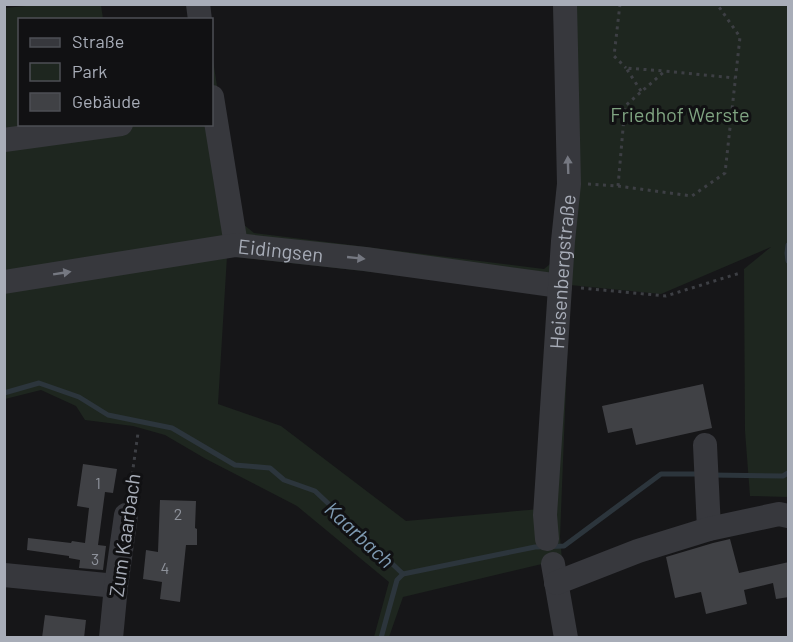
<svg xmlns="http://www.w3.org/2000/svg" width="793" height="642" viewBox="0 0 793 642" font-family="Barlow,sans-serif">
	<style>
		.green { fill: #1e261f; fill-rule: evenodd }
		.lines { fill: none; stroke-linecap: round; stroke-linejoin: round }
		.stream { stroke: #2c353c; stroke-width: 5 }
		.building { fill: #404145 }
		.path { stroke: #3d3f44; stroke-width: 3; stroke-dasharray: 3 4.5; stroke-linecap: butt }
		.minor { stroke: #37383d; stroke-width: 24 }
		.oneway { fill: #757881 }
		.labels { text-anchor: middle; dominant-baseline: central; stroke-width: 6; stroke-linejoin: round; paint-order: stroke }
		.number-label { font-size: 16px; fill: #8e929b }
		.park-label { font-size: 20px; fill: #7fa381; stroke: #111113 }
		.street-label { font-size: 20px; fill: #a8adb8; stroke: #111113 }
		.water-label { font-size: 21px; font-style: italic; fill: #7f9bb3; stroke: #111113 }
	</style>
	<rect width="100%" height="100%" fill="#161618"/>
	<path class="green" d="M48,4L101,5L103,19L20,20V124H212V54L238,220L254,233L544,269L555,260L561,180L553,5H788V497L750,496L745,431L744,269L771,247L661,294L570,285L560,537L563,572L542,564L403,597L389,637H374L389,582L297,506L206,459L165,435L133,426L85,420L76,406L41,390L5,399L4,8ZM227,256L543,291L553,303L540,509L406,521L281,426L218,404Z"/>
	<g class="lines">
		<g class="stream">
			<path d="M788,245L787,253L788,261"/>
			<path d="M4,393L39,383L79,397L108,415L172,428L235,465L270,468L284,480L315,491L403,574L535,547L564,546L661,474H699"/>
			<path d="M711,475L783,476L788,473"/>
			<path d="M381,638L397,580L403,574"/>
		</g>
	</g>
	<g class="building">
		<path d="M703,384L712,428L636,445L632,428L608,433L602,406Z"/>
		<path d="M83,464L117,469L113,493L105,492L98,545L106,546L103,570L79,568L80,560L69,558V556L27,550L28,538L71,543L72,541L85,543L89,508L77,506Z"/>
		<path d="M160,500L196,501L195,528L197,529V545H186L180,602L160,599L162,582L143,579L146,550L158,552Z"/>
		<path d="M730,539L739,573L789,562V597L776,599L773,583L744,590L747,604L706,614L701,592L675,598L666,557L713,543Z"/>
		<path d="M45,615L86,620L84,638H42Z"/>
	</g>
	<g class="lines">
		<g class="path">
			<path d="M620,4L614,56L626,68"/>
			<path d="M641,91L626,68L664,71"/>
			<path d="M588,184L618,186L692,196L725,173L740,37L717,4"/>
			<path d="M618,186L625,106L665,71L735,78"/>
			<path d="M581,288L666,296L740,273"/>
			<path d="M129,497L138,433"/>
		</g>
		<g class="minor">
			<path d="M198,4L200,20"/>
			<path d="M212,97L236,245"/>
			<path d="M4,140L121,124"/>
			<path id="s1" d="M4,282L236,245L365,259L560,286"/>
			<path d="M705,445L709,529"/>
			<path id="s2" d="M547,539L545,515L563,241L569,184L565,4"/>
			<path d="M553,564L566,638"/>
			<path d="M4,575L116,586"/>
			<path d="M556,583L638,551L709,529L779,514L788,516"/>
			<path d="M111,638L116,586L126,515"/>
		</g>
	</g>
	<defs><path id="oneway-solid" d="M-6-.8H1V-3.2L6.5 0L1 3.2V.8H-6Z" transform="scale(1.5)"/></defs>
	<g class="oneway">
		<use href="#oneway-solid" transform="translate(568 165) rotate(-92)"/>
		<use href="#oneway-solid" transform="translate(356 258) rotate(6)"/>
		<use href="#oneway-solid" transform="translate(62 273) rotate(-9)"/>
	</g>
	<g class="labels">
		<g class="number-label">
			<text x="98" y="482">1</text>
			<text x="178" y="513">2</text>
			<text x="95" y="558">3</text>
			<text x="165" y="567">4</text>
		</g>
		<g class="park-label">
			<text x="680" y="114">Friedhof Werste</text>
		</g>
		<g class="street-label">
			<text stroke="none"><textPath href="#s1" startOffset="280">Eidingsen</textPath></text>
			<text stroke="none"><textPath href="#s2" startOffset="268">Heisenbergstraße</textPath></text>
			<text transform="translate(124 535) rotate(-82)">Zum Kaarbach</text>
		</g>
		<g class="water-label">
			<text transform="translate(360 534) rotate(43)">Kaarbach</text>
		</g>
	</g>
	<rect width="793" height="642" fill="none" stroke="#a8adb8" stroke-width="12"/>
	<rect x="18" y="18" width="195" height="108" fill="#111113" stroke="#4d4f55" stroke-width="1.5"/>
	<rect x="30" y="38" width="30" height="9" fill="#37383d" stroke="#4d4f55" stroke-width="1.5"/>
	<text x="72" y="48" font-size="18" fill="#a8adb8">Straße</text>
	<rect x="30" y="63" width="30" height="18" fill="#1e261f" stroke="#4d4f55" stroke-width="1.5"/>
	<text x="72" y="78" font-size="18" fill="#a8adb8">Park</text>
	<rect x="30" y="93" width="30" height="18" fill="#404145" stroke="#4d4f55" stroke-width="1.5"/>
	<text x="72" y="108" font-size="18" fill="#a8adb8">Gebäude</text>
</svg>
